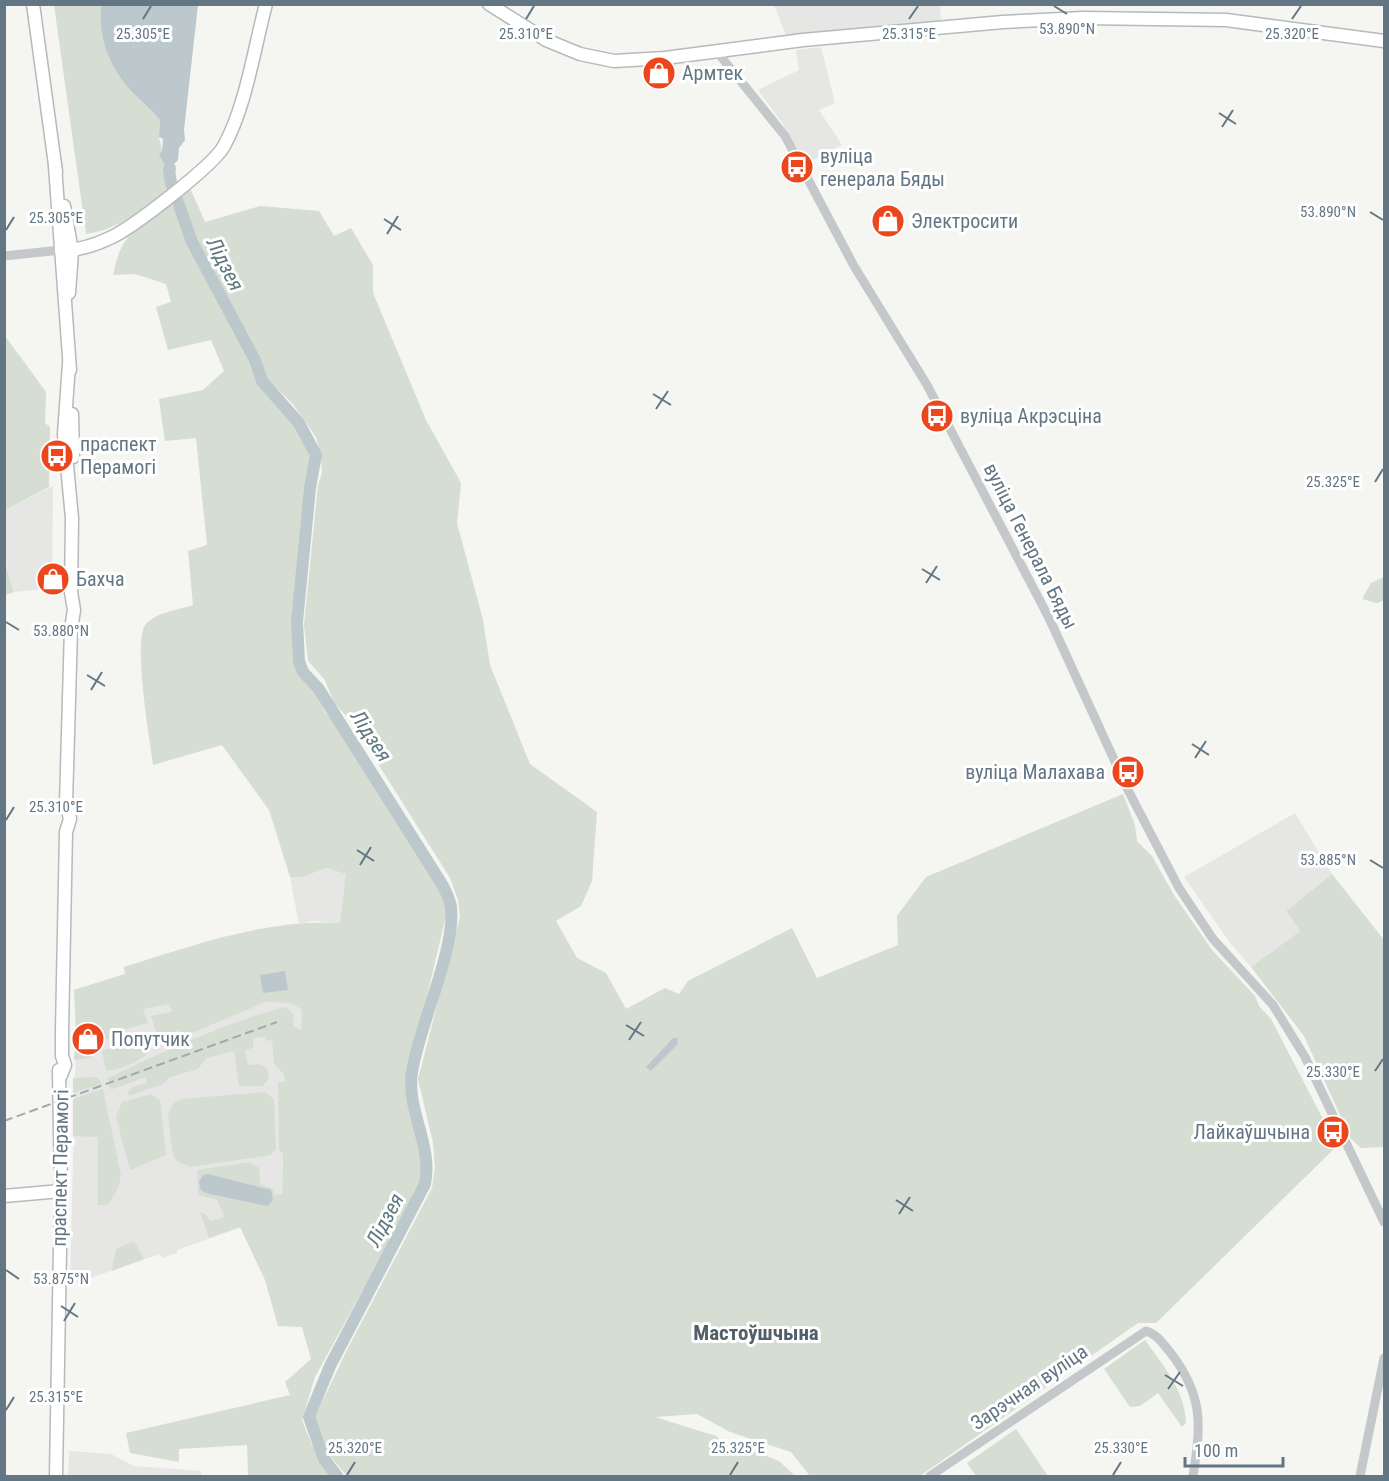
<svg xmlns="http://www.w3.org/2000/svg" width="1389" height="1481" viewBox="0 0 1389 1481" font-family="'Roboto Condensed',sans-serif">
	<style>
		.built { fill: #e6e7e5 }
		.green { fill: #d6ddd2 }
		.water { fill: #bcc8cc }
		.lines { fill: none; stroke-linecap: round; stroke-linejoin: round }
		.river { stroke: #bcc8cc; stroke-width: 12 }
		.major-casing { stroke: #b5babd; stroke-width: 15 }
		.minor { stroke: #c5c8cb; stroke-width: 9 }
		.major { stroke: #fff; stroke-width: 12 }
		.rail { stroke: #a2a9ae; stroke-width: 2; stroke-dasharray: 9 4.5; stroke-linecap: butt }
		.ticks { fill: none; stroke: #637684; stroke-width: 2 }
		.labels { text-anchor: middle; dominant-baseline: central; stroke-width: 6; stroke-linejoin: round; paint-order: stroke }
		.poi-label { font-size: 20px; fill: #637684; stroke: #fff; text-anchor: start }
		.street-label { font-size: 20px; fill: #637684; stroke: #fff }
		.water-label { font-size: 21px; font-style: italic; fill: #5f7981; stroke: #fff }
		.neighbourhood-label { font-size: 21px; font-weight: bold; fill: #515f69; stroke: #fff }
		.ticks-label { font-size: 15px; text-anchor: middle; fill: #637684; stroke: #fff; stroke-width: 6; stroke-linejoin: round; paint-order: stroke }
	</style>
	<rect width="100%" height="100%" fill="#f5f5f1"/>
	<g class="built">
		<path d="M774,5H940L941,21L786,35Z"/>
		<path d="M821,47L835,103L819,110L842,145L806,164L783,124L758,90L799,70L796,50Z"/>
		<path d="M53,486L52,588L14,592L5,559V510Z"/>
		<path d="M1295,813L1332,874L1286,911L1300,931L1251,967L1231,944L1184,877Z"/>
		<path d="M326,868L347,874L341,923L313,921L299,924L290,877H303Z"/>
		<path d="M225,936L304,966L298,1100L284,1121L281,1213L177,1250V1253L162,1258L160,1254L70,1285L76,1032L74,990L125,974L124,967Z"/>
		<path d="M69,1451L111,1454L134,1466L201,1471V1476H68Z"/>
	</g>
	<g class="green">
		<path d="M54,5H101C98,40 113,70 137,97C144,105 153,111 160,120L159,137L169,185L166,190C139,211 120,229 86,234Z"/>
		<path d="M190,188L205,222L260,206L319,211L334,236L351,228L373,265V293L426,420L461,483L457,523L483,620L490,665L530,764L597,812L592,881L581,906L556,921L577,958L606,973L626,1009L665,988L679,994L688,981L792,928L817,978L898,945L897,916L926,877L1123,794L1135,825L1137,841L1152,856L1174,895L1212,950L1255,996L1259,1006L1271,1019L1337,1146L1156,1323H1138L920,1476H810L791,1452L730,1432L697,1414L655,1417L716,1436L729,1447L753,1451L779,1461L795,1476H347L330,1456L314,1419L347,1350L432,1188L435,1167L433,1143L418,1079L460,917L458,900L450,878L351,721L334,703L325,680L308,661L304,625L318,485L322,473L321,457L316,437L293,404L268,380L253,344L198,242L179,195Z"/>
		<path d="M172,205L262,386C282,407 303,428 313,456L291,624L297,671L313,689L325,712L341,729L439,886L446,902V916L407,1080L415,1130L421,1146V1184L315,1377L302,1420L312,1445L335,1476H248L247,1445L179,1449V1462L130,1453L126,1433L290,1395L285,1382L311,1359L302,1327L278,1326L265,1280L240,1227L209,1238L200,1212L208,1216L210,1221L225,1217L216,1199L198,1195L197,1170L250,1162L259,1168L260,1184L273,1189L275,1195L282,1194L283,1153L279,1150L278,1082H285L284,1074L274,1064L272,1040L266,1041V1037L253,1038V1048L245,1050L248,1065L259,1064L267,1068L269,1079L262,1086H239L234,1051L206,1058L198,1069L170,1077L163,1084L129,1096L128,1092L132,1087L147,1083L146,1077L113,1089H110L108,1078C165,1051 223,1024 284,1007C293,1011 295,1016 293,1026L301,1030L302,1010L291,1003L266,1002L182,1037L179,1030L158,1038L151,1016L172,1012L169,1004L143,1009L148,1023L109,1034L110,1039L102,1040L100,1032L90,1034L87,1031L76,1032L74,990L125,974L124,967C191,946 270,918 340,923L346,874L326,868L303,877H290L269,810L222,745L153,765C150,741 132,638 146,624C157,612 178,610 193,605L188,551L207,545L196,438L165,441L159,399L203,390L224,371L211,340L168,350L156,307L171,302L166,284L135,274L113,275C121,234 135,230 166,206Z"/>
		<path d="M5,336L46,392L45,423L50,427L49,487L5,510Z"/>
		<path d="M4,559L14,592L5,595H4Z"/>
		<path d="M1384,577V600L1377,603L1362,599L1371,583Z"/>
		<path d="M1332,874L1384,940V1147L1361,1148L1351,1139L1304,1036L1251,967L1300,931L1286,911Z"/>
		<path d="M142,1036L151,1039L152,1049C144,1059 117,1073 106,1070L102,1051L141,1039Z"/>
		<path d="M88,1043L91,1058L74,1060L75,1045Z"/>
		<path d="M97,1077L102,1084L73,1093V1078Z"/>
		<path d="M103,1089L121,1176L118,1188L108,1205H98V1137L73,1136V1099Z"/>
		<path d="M265,1092L274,1099L276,1149L271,1155L191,1167L178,1162L173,1156L168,1114L174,1103L181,1099Z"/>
		<path d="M151,1094L160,1100L166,1155L130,1170L116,1117L122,1102Z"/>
		<path d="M134,1241L144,1259L112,1271L116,1249Z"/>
		<path d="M1145,1340C1163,1366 1185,1390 1186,1423L1182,1427L1158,1393L1140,1406L1130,1407L1104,1369Z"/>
		<path d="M1016,1429L1048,1476H976L967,1463Z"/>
	</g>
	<g class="water">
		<path d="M101,5H198L184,130L185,140L179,148L178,160L174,164L176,167L174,181L169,185L168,172L159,154L162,151L163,139L159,137L160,120C153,111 145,105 137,97C111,71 98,41 101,5Z"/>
		<path d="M285,971L288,990L263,993L260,975Z"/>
		<path d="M673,1038H678L677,1045L651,1071L646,1067Z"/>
		<path d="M208,1174L271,1190L273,1200L267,1206L206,1193L201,1190L199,1182L203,1175Z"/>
	</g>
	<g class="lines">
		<path class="river" d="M169,170L171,183L192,242L255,360L262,381L299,423L316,455L310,488L297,622L299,661L303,672L318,688L440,881C445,889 449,897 451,907C456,949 419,1026 412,1072C406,1110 433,1145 425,1184L330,1366L309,1417L324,1459L337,1476"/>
		<g class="major-casing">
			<g id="major">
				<path d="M33,4L56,172"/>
				<path d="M489,4L546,40L580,54L614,61L665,58L803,40L1003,22L1083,18L1226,20L1384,41"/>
				<path d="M55,166L70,370"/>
				<path d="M64,206L72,251L69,293"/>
				<path d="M61,250C77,251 95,245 110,238C132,228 213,166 224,146C246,106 254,49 266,4"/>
				<path d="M72,414L73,457"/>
				<path d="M61,1075L65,1065L62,1056V1031L66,832L70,819L66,803L71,629L74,610L71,592L72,518L64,434L69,364"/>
				<path d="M4,1196L61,1191"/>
				<path d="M56,1476L61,1191L59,1070"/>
			</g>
		</g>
		<g class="minor">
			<path d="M718,53L785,136L854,266L927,385L1049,618L1129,792L1179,888L1213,939L1273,1005L1305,1057L1384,1222"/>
			<path d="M4,256L61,250"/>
			<path d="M930,1476L1146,1331C1157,1334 1163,1344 1170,1352C1204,1396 1201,1425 1193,1476"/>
			<path d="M1360,1476L1384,1358"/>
		</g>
		<use href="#major" class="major"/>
		<path class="rail" d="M4,1121L277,1022"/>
	</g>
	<path class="ticks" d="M1054,6L1067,14M143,19L151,6M526,19L534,6M909,19L918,6M1292,19L1301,6M1219,113L1236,124M1222,127L1233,110M1370,212L1383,220M384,219L401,230M6,230L14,217M387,234L398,216M653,394L671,405M656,409L668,391M1375,482L1383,469M922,569L940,580M926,583L937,566M6,622L19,630M87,675L105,686M91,690L102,672M1192,744L1209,755M1195,758L1206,741M6,820L14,807M357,850L374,861M1370,860L1383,868M360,865L371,847M626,1025L644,1036M629,1040L641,1022M1375,1071L1383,1059M896,1200L913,1211M899,1214L910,1197M6,1270L19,1279M61,1306L78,1317M64,1321L75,1303M1165,1375L1183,1386M1168,1389L1180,1372M6,1410L14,1397M347,1475L355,1462M730,1475L738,1462M1113,1475L1121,1462"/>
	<defs>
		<g id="shop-disc" transform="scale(1.725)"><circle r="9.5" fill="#eb461c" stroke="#fff"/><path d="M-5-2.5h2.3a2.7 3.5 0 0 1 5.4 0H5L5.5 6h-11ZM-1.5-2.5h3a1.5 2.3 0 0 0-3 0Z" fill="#fff"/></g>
		<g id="bus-disc" transform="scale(1.725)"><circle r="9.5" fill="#eb461c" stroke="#fff"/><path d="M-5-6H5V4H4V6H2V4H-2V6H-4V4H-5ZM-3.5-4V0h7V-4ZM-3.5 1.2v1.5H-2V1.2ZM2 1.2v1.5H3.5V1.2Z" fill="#fff"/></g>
	</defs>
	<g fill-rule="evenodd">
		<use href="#shop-disc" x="659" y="73"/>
		<use href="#bus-disc" x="797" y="167"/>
		<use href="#shop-disc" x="888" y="221"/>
		<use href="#bus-disc" x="937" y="416"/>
		<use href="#bus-disc" x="57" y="456"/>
		<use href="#shop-disc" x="53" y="579"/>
		<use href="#bus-disc" x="1128" y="772"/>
		<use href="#shop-disc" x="88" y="1039"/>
		<use href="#bus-disc" x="1333" y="1132"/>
	</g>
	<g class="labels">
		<g class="poi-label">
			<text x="682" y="73">Армтек</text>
			<text x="820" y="156">вуліца<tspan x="820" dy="23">генерала Бяды</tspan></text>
			<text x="911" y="221">Электросити</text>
			<text x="960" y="416">вуліца Акрэсціна</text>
			<text x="80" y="444">праспект<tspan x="80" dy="23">Перамогі</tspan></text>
			<text x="76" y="579">Бахча</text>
			<text x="1105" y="772" text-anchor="end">вуліца Малахава</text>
			<text x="111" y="1039">Попутчик</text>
			<text x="1310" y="1132" text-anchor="end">Лайкаўшчына</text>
		</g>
		<g class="street-label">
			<text transform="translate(1031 546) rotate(63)">вуліца Генерала Бяды</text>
			<text transform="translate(60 1168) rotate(-89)">праспект Перамогі</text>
			<text transform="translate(1029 1387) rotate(-34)">Зарэчная вуліца</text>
		</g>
		<g class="water-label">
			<text transform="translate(225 264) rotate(63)">Лідзея</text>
			<text transform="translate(371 736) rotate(57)">Лідзея</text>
			<text transform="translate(385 1220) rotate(-62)">Лідзея</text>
		</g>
		<g class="neighbourhood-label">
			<text x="756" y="1333">Мастоўшчына</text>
		</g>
	</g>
	<g class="ticks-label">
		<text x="1067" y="34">53.890°N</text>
		<text x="526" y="39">25.310°E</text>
		<text x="143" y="39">25.305°E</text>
		<text x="909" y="39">25.315°E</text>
		<text x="1292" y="39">25.320°E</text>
		<text x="1328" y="217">53.890°N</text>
		<text x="56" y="223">25.305°E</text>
		<text x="1333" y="487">25.325°E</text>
		<text x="61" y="636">53.880°N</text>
		<text x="56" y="812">25.310°E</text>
		<text x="1328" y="865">53.885°N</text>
		<text x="1333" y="1077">25.330°E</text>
		<text x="61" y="1284">53.875°N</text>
		<text x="56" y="1402">25.315°E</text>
		<text x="355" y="1453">25.320°E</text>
		<text x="738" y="1453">25.325°E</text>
		<text x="1121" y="1453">25.330°E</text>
	</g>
	<rect width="1389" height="1481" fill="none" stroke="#637684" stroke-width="12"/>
	<path d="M1185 1457v9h98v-9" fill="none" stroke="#637684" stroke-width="3"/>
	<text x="1194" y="1457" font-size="18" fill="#637684" stroke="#ffffff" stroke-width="4.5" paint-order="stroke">100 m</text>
</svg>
